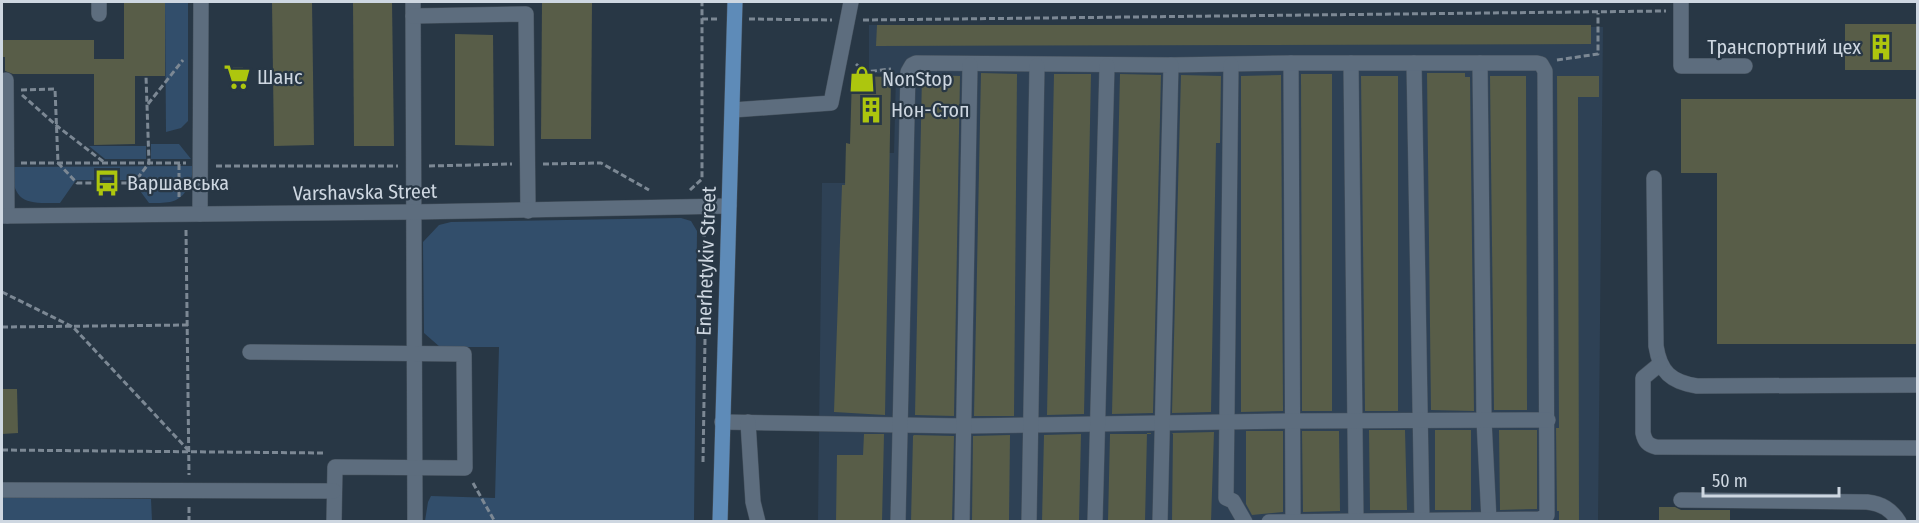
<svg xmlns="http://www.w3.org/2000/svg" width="1919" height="523" viewBox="0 0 1919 523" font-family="'Fira Sans Condensed',sans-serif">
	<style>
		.built { fill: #2e4155 }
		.green { fill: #324e6b }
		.building { fill: #585d48 }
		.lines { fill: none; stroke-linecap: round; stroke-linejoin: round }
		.minor-casing { stroke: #46525e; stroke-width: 16 }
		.major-casing { stroke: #46525e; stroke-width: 16 }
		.path { stroke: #7c8894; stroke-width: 3; stroke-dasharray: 6 3; stroke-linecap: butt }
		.minor { stroke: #5d6d7e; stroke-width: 15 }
		.major { stroke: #5e8bb8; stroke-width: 15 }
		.labels { text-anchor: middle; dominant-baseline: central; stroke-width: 4.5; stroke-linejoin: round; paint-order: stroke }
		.poi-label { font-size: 20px; fill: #ced7e1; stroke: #283745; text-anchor: start }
		.street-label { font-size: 20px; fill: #ced7e1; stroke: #283745 }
	</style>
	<rect width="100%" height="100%" fill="#283745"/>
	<path class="built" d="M869,25L1603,27L1598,521L818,522L822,183H869L870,153H894L896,74L869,73Z"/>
	<g class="green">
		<path d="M165,2H188V121L181,128L166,132Z"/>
		<path d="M151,144H179L191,159H151Z"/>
		<path d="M89,146H146V159H105Z"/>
		<path d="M192,166C194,180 186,199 170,202C164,203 156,203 149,203L132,180H76L60,203C27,203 14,205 11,167Z"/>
		<path d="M681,218L691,221L697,231L694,521H425L428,502L431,496L495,498L499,347H440L424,333L423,242L439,225L451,222Z"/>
		<path d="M2,497L151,499L152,521L2,522Z"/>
	</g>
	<g class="building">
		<path d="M124,2H165V76H135V144L94,145V74H13L5,71V57H2V40H94V59H124Z"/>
		<path d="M272,2H312L314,145L274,146Z"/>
		<path d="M353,2H392L394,146H354Z"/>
		<path d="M542,2H592L591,139H541Z"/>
		<rect x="1845" y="24" width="72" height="46"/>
		<path d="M877,25H1591V44L876,46Z"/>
		<path d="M455,34L493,35L494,146L455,145Z"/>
		<path d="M230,67H243L244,86H230Z"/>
		<path d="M981,73L1017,74L1014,416H974Z"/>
		<path d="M1427,73H1465V77H1470L1474,411L1431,410Z"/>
		<path d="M1054,74H1091L1084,414L1047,415Z"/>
		<path d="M1120,74L1161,75L1153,413L1112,414Z"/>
		<path d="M1301,74H1332V411H1302Z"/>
		<path d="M922,75L960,76L954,416L915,415Z"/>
		<path d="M1181,75L1221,76L1220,143H1216L1211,412L1172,413Z"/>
		<path d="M1281,75L1283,411L1241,412V76Z"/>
		<path d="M852,76L891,77L885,415L834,412L842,185H845L846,143L850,144Z"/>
		<path d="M1361,76H1398V411H1365Z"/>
		<path d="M1490,76H1526L1527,410H1494Z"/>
		<path d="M1557,76H1599V97H1578L1579,522H1559V511H1557L1556,428H1559Z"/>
		<path d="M1681,99H1917V344H1717V173H1681Z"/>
		<path d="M2,389H17L18,433L2,434Z"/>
		<path d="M1369,430H1405L1407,510H1370Z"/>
		<rect x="1435" y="430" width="36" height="80"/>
		<path d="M1499,430H1537V509L1500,510Z"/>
		<path d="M1246,431H1283V512L1252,515L1246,504Z"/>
		<path d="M1302,431H1339L1340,511L1303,512Z"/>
		<path d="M1214,432L1211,522H1172L1173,434L1172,433Z"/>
		<path d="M1147,433L1145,522H1108L1110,434L1152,433Z"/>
		<path d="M864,434H884L882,522H836L837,455H863Z"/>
		<path d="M1081,434L1079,522H1042L1044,435Z"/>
		<path d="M914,435L954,436L952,522H911L913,436Z"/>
		<path d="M1010,435L1009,522H972L973,436Z"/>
		<path d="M1659,507H1675L1681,510H1730V522H1659Z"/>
	</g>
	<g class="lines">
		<g class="minor-casing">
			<g id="minor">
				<path d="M413,2L415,522"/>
				<path d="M1681,2V66H1745"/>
				<path d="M99,14V2"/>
				<path d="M413,16L526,14L528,211"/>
				<path d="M1291,63L1293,521"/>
				<path d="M1351,63L1356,521"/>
				<path d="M1414,63L1422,520"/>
				<path d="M1480,63L1484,420L1489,520"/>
				<path d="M1171,65L1291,63H1537L1541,64L1545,71L1547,515L1540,519L1269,522"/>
				<path d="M1231,65L1226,498L1233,501L1245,522"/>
				<path d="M6,80L7,216"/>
				<path d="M733,110L831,103L851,2"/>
				<path d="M1654,178L1656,346C1660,372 1671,382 1697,386L1918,385"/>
				<path d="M200,214L201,2"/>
				<path d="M2,216L413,212L729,206"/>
				<path d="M250,352L464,354L465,468L335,467L334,522"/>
				<path d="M1660,364L1643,378V433C1645,442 1648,445 1656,447L1918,448"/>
				<path d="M722,422L964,426L1293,421L1548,420"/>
				<path d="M748,422L753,502L758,522"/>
				<path d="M2,490L334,491"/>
				<path d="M1681,500L1867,502C1882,504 1891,509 1899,522"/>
				<path d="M898,522L908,72L912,65L916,63L1171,65L1160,522"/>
				<path d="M962,522L970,65"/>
				<path d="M1029,522L1037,66"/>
				<path d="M1095,522L1107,66"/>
			</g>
		</g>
		<g class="major-casing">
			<path id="major" d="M720,522L735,2"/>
		</g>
		<g class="path">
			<path d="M702,19H718"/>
			<path d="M749,19L832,20"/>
			<path d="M863,20L1666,11"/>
			<path d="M1557,60L1598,54V13"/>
			<path d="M856,64L865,72L891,69"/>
			<path d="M21,90L55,89L58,163L77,183H134L149,163L146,76"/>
			<path d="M22,95L57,126L105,163"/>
			<path d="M148,104L183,60"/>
			<path d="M21,163H186"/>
			<path d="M543,164L601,163L649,190"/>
			<path d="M216,166H398"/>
			<path d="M429,166L512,164"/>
			<path d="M690,190L702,179V2"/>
			<path d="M179,197V163"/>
			<path d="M186,230L189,475"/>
			<path d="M2,292L73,327L189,451"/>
			<path d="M2,327L188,325"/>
			<path d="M2,450L326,453"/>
			<path d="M703,462L705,340L704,223"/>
			<path d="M473,483L495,522"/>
			<path d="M189,522V505"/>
		</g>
		<use href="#minor" class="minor"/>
		<use href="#major" class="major"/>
	</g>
	<defs>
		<g id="building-bare" transform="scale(2.07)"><path d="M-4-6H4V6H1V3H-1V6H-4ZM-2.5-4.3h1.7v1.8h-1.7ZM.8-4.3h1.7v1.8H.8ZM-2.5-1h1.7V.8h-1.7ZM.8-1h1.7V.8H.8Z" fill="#adc60e" stroke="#283745" stroke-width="2.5" paint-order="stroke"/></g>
		<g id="supermarket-bare" transform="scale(2.07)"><path d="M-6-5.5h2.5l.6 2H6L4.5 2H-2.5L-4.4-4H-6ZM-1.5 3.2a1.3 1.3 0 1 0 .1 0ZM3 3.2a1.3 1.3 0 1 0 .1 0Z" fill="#adc60e" stroke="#283745" stroke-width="2.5" paint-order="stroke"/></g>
		<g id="shop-bare" transform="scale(2.07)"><path d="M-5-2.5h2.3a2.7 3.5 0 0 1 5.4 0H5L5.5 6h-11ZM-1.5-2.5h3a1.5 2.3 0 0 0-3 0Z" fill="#adc60e" stroke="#283745" stroke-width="2.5" paint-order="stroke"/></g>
		<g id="bus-bare" transform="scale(2.07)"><path d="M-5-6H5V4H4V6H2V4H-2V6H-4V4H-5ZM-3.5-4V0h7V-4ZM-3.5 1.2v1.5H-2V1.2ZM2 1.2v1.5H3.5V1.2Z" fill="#adc60e" stroke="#283745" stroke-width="2.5" paint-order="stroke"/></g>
	</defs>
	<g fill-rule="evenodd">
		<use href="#building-bare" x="1881" y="47"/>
		<use href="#supermarket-bare" x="237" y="77"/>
		<use href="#shop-bare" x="862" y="79"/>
		<use href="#building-bare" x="871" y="110"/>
		<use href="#bus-bare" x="107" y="183"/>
	</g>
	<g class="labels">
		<g class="poi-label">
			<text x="1861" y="47" text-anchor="end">Транспортний цех</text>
			<text x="257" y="77">Шанс</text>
			<text x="882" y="79">NonStop</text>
			<text x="891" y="110">Нон-Стоп</text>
			<text x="127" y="183">Варшавська</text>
		</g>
		<g class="street-label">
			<text transform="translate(365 192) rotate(-1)">Varshavska Street</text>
			<text transform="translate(706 261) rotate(-88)">Enerhetykiv Street</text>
		</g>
	</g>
	<rect width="1919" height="523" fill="none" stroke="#ced7e1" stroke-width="6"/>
	<path d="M1703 487v9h136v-9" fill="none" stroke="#ced7e1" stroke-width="3"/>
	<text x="1712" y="487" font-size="18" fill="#ced7e1" stroke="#283745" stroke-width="4.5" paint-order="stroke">50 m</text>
</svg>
